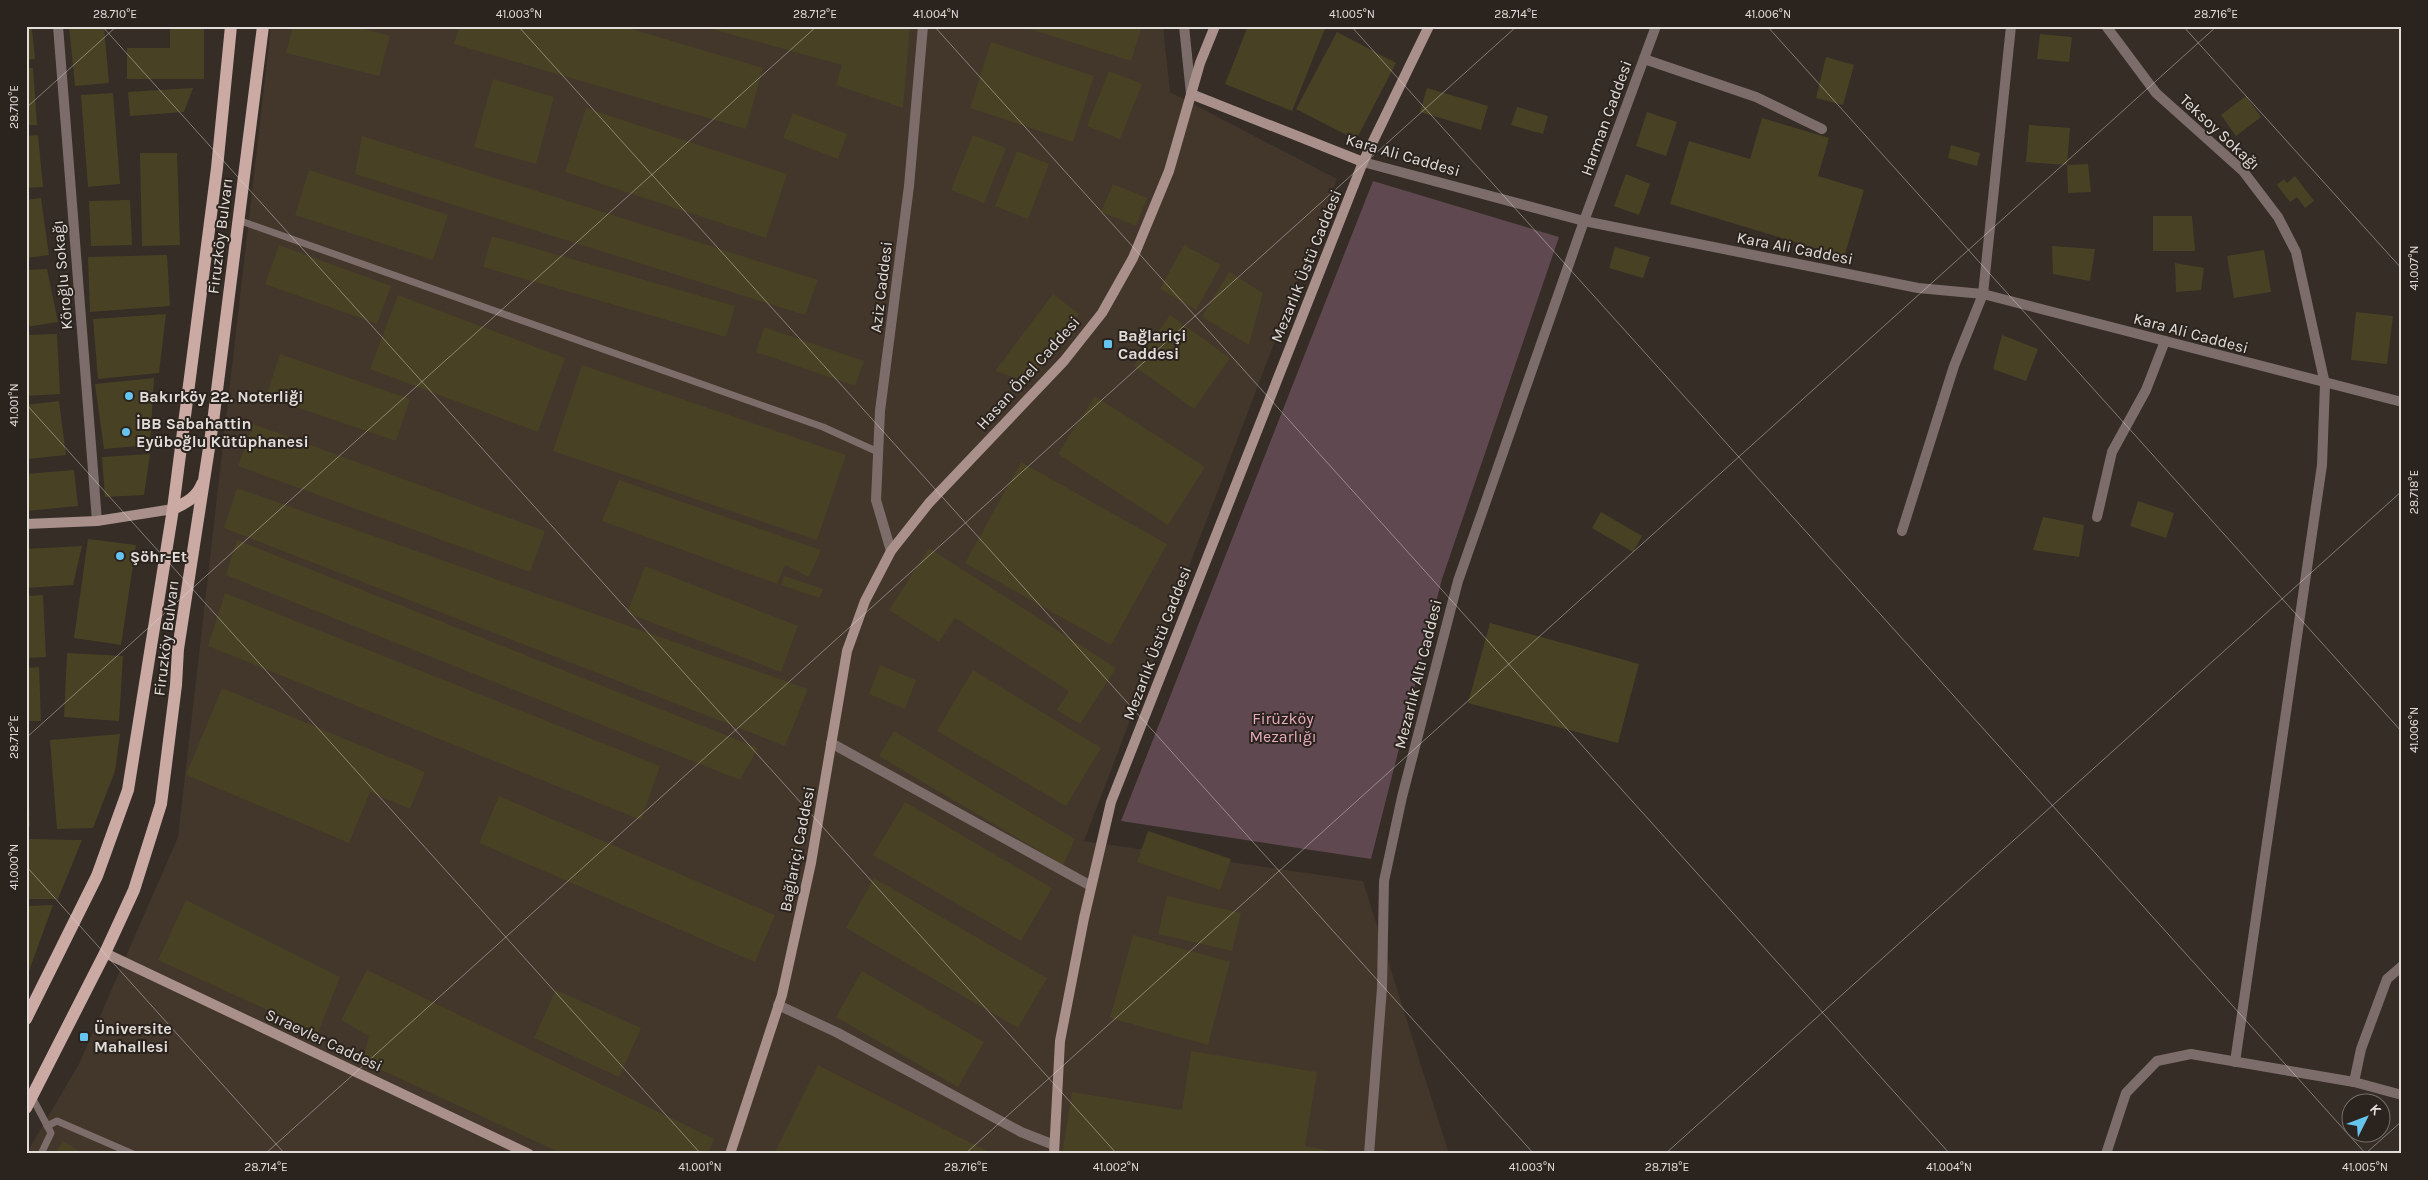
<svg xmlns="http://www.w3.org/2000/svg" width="2428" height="1180" viewBox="0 0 2428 1180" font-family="Karla,sans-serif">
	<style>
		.built { fill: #43362b }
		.green { fill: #5f4850 }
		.building { fill: #494124 }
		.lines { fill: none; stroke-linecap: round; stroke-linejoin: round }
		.lane { stroke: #7d6d6a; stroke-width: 7 }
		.street { stroke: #7d6d6a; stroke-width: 10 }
		.secondary { stroke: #a9908b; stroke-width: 10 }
		.primary { stroke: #cbaaa4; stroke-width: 12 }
		.ticks { fill: none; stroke: #e2ddd9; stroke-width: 1; stroke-opacity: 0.45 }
		.poi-dot { fill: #65c5ee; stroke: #2b231d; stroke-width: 2 }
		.labels { text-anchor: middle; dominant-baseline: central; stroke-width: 4; stroke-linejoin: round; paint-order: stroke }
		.street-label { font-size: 16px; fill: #e2ddd9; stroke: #2b231d }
		.poi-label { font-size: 16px; font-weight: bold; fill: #e2ddd9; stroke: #2b231d; text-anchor: start }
		.park-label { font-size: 16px; fill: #e8abbf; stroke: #2b231d }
		.neatline { fill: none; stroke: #e2ddd9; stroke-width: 2 }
		.ticks-label { font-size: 12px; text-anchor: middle; fill: #e2ddd9 }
	</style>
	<rect width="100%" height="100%" fill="#352d26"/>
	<path class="built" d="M271,26H1163L1170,92L1337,179L1084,841L1363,881L1449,1154H26L79,1064L178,837Z"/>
	<path class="green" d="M1373,181L1559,237L1442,579L1371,859L1121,821Z"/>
	<g class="building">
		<path d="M69,26H104L109,83L75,86Z"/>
		<path d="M170,26H204V79H127V48H170Z"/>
		<path d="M293,26H354L390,36L379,76L286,53Z"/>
		<path d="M460,26H621L763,68L746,129L454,44Z"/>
		<path d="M910,26L903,108L836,85L842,65L704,27Z"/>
		<path d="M1020,26H1142L1131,61Z"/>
		<path d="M1248,26H1326L1292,111L1225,84Z"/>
		<path d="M32,29L35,59L26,60V30Z"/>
		<path d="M1337,32L1396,63L1356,140L1296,109Z"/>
		<path d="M2040,34L2072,37L2069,62L2037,59Z"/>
		<path d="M991,42L1094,76L1073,142L970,108Z"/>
		<path d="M1826,57L1854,65L1843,105L1816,98Z"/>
		<path d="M26,68H33L37,125H26Z"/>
		<path d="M1109,71L1142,84L1120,139L1087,126Z"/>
		<path d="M493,79L554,97L536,164L474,147Z"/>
		<path d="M193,88L184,112L130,116L128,92Z"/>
		<path d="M1427,88L1488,106L1481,130L1420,112Z"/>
		<path d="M113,93L120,184L88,187L81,95Z"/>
		<path d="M2246,96L2261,117L2236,136L2221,115Z"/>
		<path d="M1517,107L1548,116L1543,134L1511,125Z"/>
		<path d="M586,108L787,174L766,238L565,172Z"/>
		<path d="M1647,112L1677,122L1666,156L1636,146Z"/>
		<path d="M793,113L847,134L838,159L783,138Z"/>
		<path d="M1762,118L1829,138L1818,176L1864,190L1844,257L1670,204L1689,141L1750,159Z"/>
		<path d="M2029,125L2070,128L2067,165L2026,162Z"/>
		<path d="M38,135L43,187L26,188V136Z"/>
		<path d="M973,135L1006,148L984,203L951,190Z"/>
		<path d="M362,136L818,280L805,315L355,174Z"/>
		<path d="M1951,145L1980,153L1977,166L1948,158Z"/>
		<path d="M1017,151L1049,164L1028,219L995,206Z"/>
		<path d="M140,153H177L180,245L142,246Z"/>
		<path d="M2088,164L2091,192L2068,193L2067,165Z"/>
		<path d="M309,170L448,215L433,260L295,215Z"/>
		<path d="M1626,174L1650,184L1639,215L1614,206Z"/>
		<path d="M2295,176L2314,201L2305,208L2297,197L2290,202L2277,185L2284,179L2287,183Z"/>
		<path d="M1113,184L1147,198L1136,226L1101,212Z"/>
		<path d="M41,198L49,255L26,258V200Z"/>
		<path d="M130,200L132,245L91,246L89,201Z"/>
		<path d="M2153,216H2192L2195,251H2153Z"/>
		<path d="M492,236L735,306L726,337L483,267Z"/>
		<path d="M279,245L391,286L377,324L265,284Z"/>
		<path d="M1184,245L1221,265L1196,310L1160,289Z"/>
		<path d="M2052,246L2095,249L2090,281L2053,274Z"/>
		<path d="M1615,247L1650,257L1643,278L1609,268Z"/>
		<path d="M2264,250L2271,292L2234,298L2227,256Z"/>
		<path d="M167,255L170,306L90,312L88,257Z"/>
		<path d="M2175,263L2204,268L2201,290L2176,292Z"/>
		<path d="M47,269L58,322L26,327V270Z"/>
		<path d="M1229,272L1263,293L1249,345L1202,317Z"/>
		<path d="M1053,294L1079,314L1028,382L995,371Z"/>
		<path d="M398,295L565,358L538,432L370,369Z"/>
		<path d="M2356,312L2393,316L2387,364L2351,360Z"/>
		<path d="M166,314L159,373L98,379L93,319Z"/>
		<path d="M1170,315L1230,358L1194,409L1134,366Z"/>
		<path d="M764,327L864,361L855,386L756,352Z"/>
		<path d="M57,334L60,394L26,396V335Z"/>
		<path d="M2002,335L2038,349L2026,381L1993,369Z"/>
		<path d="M280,354L410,399L396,441L266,397Z"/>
		<path d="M582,365L846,455L817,540L553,451Z"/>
		<path d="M154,378L150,445L104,449L95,384Z"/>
		<path d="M1095,396L1205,467L1168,525L1058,454Z"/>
		<path d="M59,401L66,455L28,459L26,405Z"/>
		<path d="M253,424L545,531L530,572L238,466Z"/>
		<path d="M150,454L144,495L105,497L102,457Z"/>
		<path d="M1021,462L1167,544L1111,645L965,563Z"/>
		<path d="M74,470L78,506L26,511V474Z"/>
		<path d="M619,480L821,550L809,577L785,565L777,584L602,521Z"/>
		<path d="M237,488L808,689L785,746L224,528Z"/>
		<path d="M2138,501L2174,513L2166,538L2130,526Z"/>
		<path d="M1601,512L1642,536L1633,552L1592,528Z"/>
		<path d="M2043,517L2084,525L2079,557L2033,550Z"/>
		<path d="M88,539L136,545L121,645L74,638Z"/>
		<path d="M237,540L758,748L740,780L226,575Z"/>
		<path d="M82,546L73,585L26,588V549Z"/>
		<path d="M929,548L1116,668L1080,724L1057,710L1069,691L955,618L939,642L889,610Z"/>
		<path d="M645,566L798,626L781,672L627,613Z"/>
		<path d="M784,576L823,589L820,598L781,585Z"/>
		<path d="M225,593L660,766L641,820L208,646Z"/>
		<path d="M43,595L46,657L26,658V596Z"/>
		<path d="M1490,623L1639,664L1618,743L1468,703Z"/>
		<path d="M67,653L123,656L119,721L64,717Z"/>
		<path d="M880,665L916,680L905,709L869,694Z"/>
		<path d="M39,667L41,721H26V668Z"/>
		<path d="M973,670L1101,748L1066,806L937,731Z"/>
		<path d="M222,688L425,772L410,809L370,792L349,843L186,775Z"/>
		<path d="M894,731L1075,839L1063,865L879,756Z"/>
		<path d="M120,734L115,771L93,828L57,829L50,740Z"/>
		<path d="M26,782H28L30,826H26Z"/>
		<path d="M499,796L775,915L755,962L479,843Z"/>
		<path d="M905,802L1052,888L1021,941L873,855Z"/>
		<path d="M1148,831L1231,859L1220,890L1137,862Z"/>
		<path d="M26,839L82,840L58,899H26Z"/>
		<path d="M874,878L1047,978L1018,1028L846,928Z"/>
		<path d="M1167,896L1241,913L1232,951L1158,934Z"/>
		<path d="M186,900L340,977L318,1033L158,960Z"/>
		<path d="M53,905L26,979V906Z"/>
		<path d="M1133,935L1230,962L1208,1045L1110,1018Z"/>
		<path d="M367,970L714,1139L708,1154H563L362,1061L369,1036L341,1020Z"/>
		<path d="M862,971L984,1042L958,1087L836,1017Z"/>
		<path d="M556,990L641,1028L619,1077L534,1038Z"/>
		<path d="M1191,1051L1317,1072L1305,1146L1348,1154H1062L1072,1092L1182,1110Z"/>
		<path d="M818,1065L993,1154H774Z"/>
		<path d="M63,1141L84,1154H55Z"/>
	</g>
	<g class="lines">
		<g class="lane">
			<path d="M238,220L823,427L878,452"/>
			<path d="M32,1097L51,1133L41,1154"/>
			<path d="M47,1126L57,1121L133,1154"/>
		</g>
		<g class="street">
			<path d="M58,26L97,521"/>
			<path d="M1184,26L1191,94"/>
			<path d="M2106,26L2156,93L2243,171L2278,217L2296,252L2325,384L2322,465L2235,1062"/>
			<path d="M1644,59L1756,97L1822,129"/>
			<path d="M1363,162L1584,221L1918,288L1983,294L2402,402"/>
			<path d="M2097,517L2112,452L2146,390L2165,341"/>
			<path d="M1902,531L1954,366L1983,294L2011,26"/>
			<path d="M891,551L876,500L880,411L909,186L923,26"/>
			<path d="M831,743L1091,886"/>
			<path d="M778,1005L838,1033L1021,1132L1054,1145"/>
			<path d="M2354,1082L2361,1049L2387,979L2402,966"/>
			<path d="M1369,1154L1382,988L1384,881L1402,797L1458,581L1584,221L1656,26"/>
			<path d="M2106,1154L2126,1093L2157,1061L2191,1054L2354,1082L2402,1095"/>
		</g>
		<g class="secondary">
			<path d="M1191,94L1363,162"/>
			<path d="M26,524L97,521L173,509"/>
			<path d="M105,953L529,1154"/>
			<path d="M730,1154L782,995L811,863L847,651L865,601L891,551L929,503L1064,361L1102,313L1133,258L1169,171L1200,63L1215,26"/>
			<path d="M1054,1154L1060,1041L1084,918L1111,802L1363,162L1429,26"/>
		</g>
		<g class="primary">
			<path d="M173,509C185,503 197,498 202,484"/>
			<path d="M26,1019L97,876L128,790L173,509L217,168L231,26"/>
			<path d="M26,1108L105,953L134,890L161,804L176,685L178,649L213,422L263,26"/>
		</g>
	</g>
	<path class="ticks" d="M102,26L1117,1154M518,26L1534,1154M934,26L1950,1154M1351,26L2366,1154M1767,26L2402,732M2183,26L2402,269M26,108L117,26M26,404L701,1154M26,738L817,26M26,866L285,1154M265,1154L1517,26M965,1154L2217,26M1665,1154L2402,491M2365,1154L2402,1121"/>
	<g class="poi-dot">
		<rect x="1103" y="339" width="10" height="10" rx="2.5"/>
		<circle cx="129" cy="396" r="5"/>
		<circle cx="126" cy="432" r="5"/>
		<circle cx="120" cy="556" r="5"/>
		<rect x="79" y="1032" width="10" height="10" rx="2.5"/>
	</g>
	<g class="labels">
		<g class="street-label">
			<text transform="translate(1606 118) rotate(-70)">Harman Caddesi</text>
			<text transform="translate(2220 132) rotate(43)">Teksoy Sokağı</text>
			<text transform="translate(1403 155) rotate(16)">Kara Ali Caddesi</text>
			<text transform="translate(220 236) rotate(-83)">Firuzköy Bulvarı</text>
			<text transform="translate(1795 248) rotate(11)">Kara Ali Caddesi</text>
			<text transform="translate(1306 266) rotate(-68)">Mezarlık Üstü Caddesi</text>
			<text transform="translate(62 275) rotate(-95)">Köroğlu Sokağı</text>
			<text transform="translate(881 287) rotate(-83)">Aziz Caddesi</text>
			<text transform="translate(2191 333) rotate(15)">Kara Ali Caddesi</text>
			<text transform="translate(1028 373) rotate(-48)">Hasan Önel Caddesi</text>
			<text transform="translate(166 638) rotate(-83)">Firuzköy Bulvarı</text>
			<text transform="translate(1157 643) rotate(-69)">Mezarlık Üstü Caddesi</text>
			<text transform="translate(1418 674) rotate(-76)">Mezarlık Altı Caddesi</text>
			<text transform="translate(797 849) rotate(-79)">Bağlariçi Caddesi</text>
			<text transform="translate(324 1040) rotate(25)">Sıraevler Caddesi</text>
		</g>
		<g class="poi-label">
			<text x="1118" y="335">Bağlariçi<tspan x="1118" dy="18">Caddesi</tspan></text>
			<text x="139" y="396">Bakırköy 22. Noterliği</text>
			<text x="136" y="423">İBB Sabahattin<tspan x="136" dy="18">Eyüboğlu Kütüphanesi</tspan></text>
			<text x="130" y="556">Şöhr-Et</text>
			<text x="94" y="1028">Üniversite<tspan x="94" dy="18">Mahallesi</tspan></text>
		</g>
		<g class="park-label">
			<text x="1283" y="718">Firüzköy<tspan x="1283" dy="18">Mezarlığı</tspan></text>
		</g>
	</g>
	<rect width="2428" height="1180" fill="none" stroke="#2b231d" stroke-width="55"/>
	<g transform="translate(2366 1118) rotate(48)"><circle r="24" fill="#2b231d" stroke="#746d68"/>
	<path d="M0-4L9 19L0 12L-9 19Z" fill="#65c5ee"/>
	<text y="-8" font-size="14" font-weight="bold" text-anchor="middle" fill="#e2ddd9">K</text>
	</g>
	<rect x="28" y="28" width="2372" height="1124" class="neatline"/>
	<g class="ticks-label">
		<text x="115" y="18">28.710°E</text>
		<text x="519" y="18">41.003°N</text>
		<text x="815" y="18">28.712°E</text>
		<text x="936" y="18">41.004°N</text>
		<text x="1352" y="18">41.005°N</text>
		<text x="1516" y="18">28.714°E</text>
		<text x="1768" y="18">41.006°N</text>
		<text x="2216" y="18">28.716°E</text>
		<text transform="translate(14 107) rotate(-90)" y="4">28.710°E</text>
		<text transform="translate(2414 268) rotate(-90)" y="4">41.007°N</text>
		<text transform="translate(14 405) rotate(-90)" y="4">41.001°N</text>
		<text transform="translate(2414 492) rotate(-90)" y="4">28.718°E</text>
		<text transform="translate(2414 730) rotate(-90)" y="4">41.006°N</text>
		<text transform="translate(14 737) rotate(-90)" y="4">28.712°E</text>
		<text transform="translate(14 867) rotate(-90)" y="4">41.000°N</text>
		<text x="266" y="1171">28.714°E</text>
		<text x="700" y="1171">41.001°N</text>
		<text x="966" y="1171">28.716°E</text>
		<text x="1116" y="1171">41.002°N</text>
		<text x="1532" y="1171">41.003°N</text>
		<text x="1667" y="1171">28.718°E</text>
		<text x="1949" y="1171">41.004°N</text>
		<text x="2365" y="1171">41.005°N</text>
	</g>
</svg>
